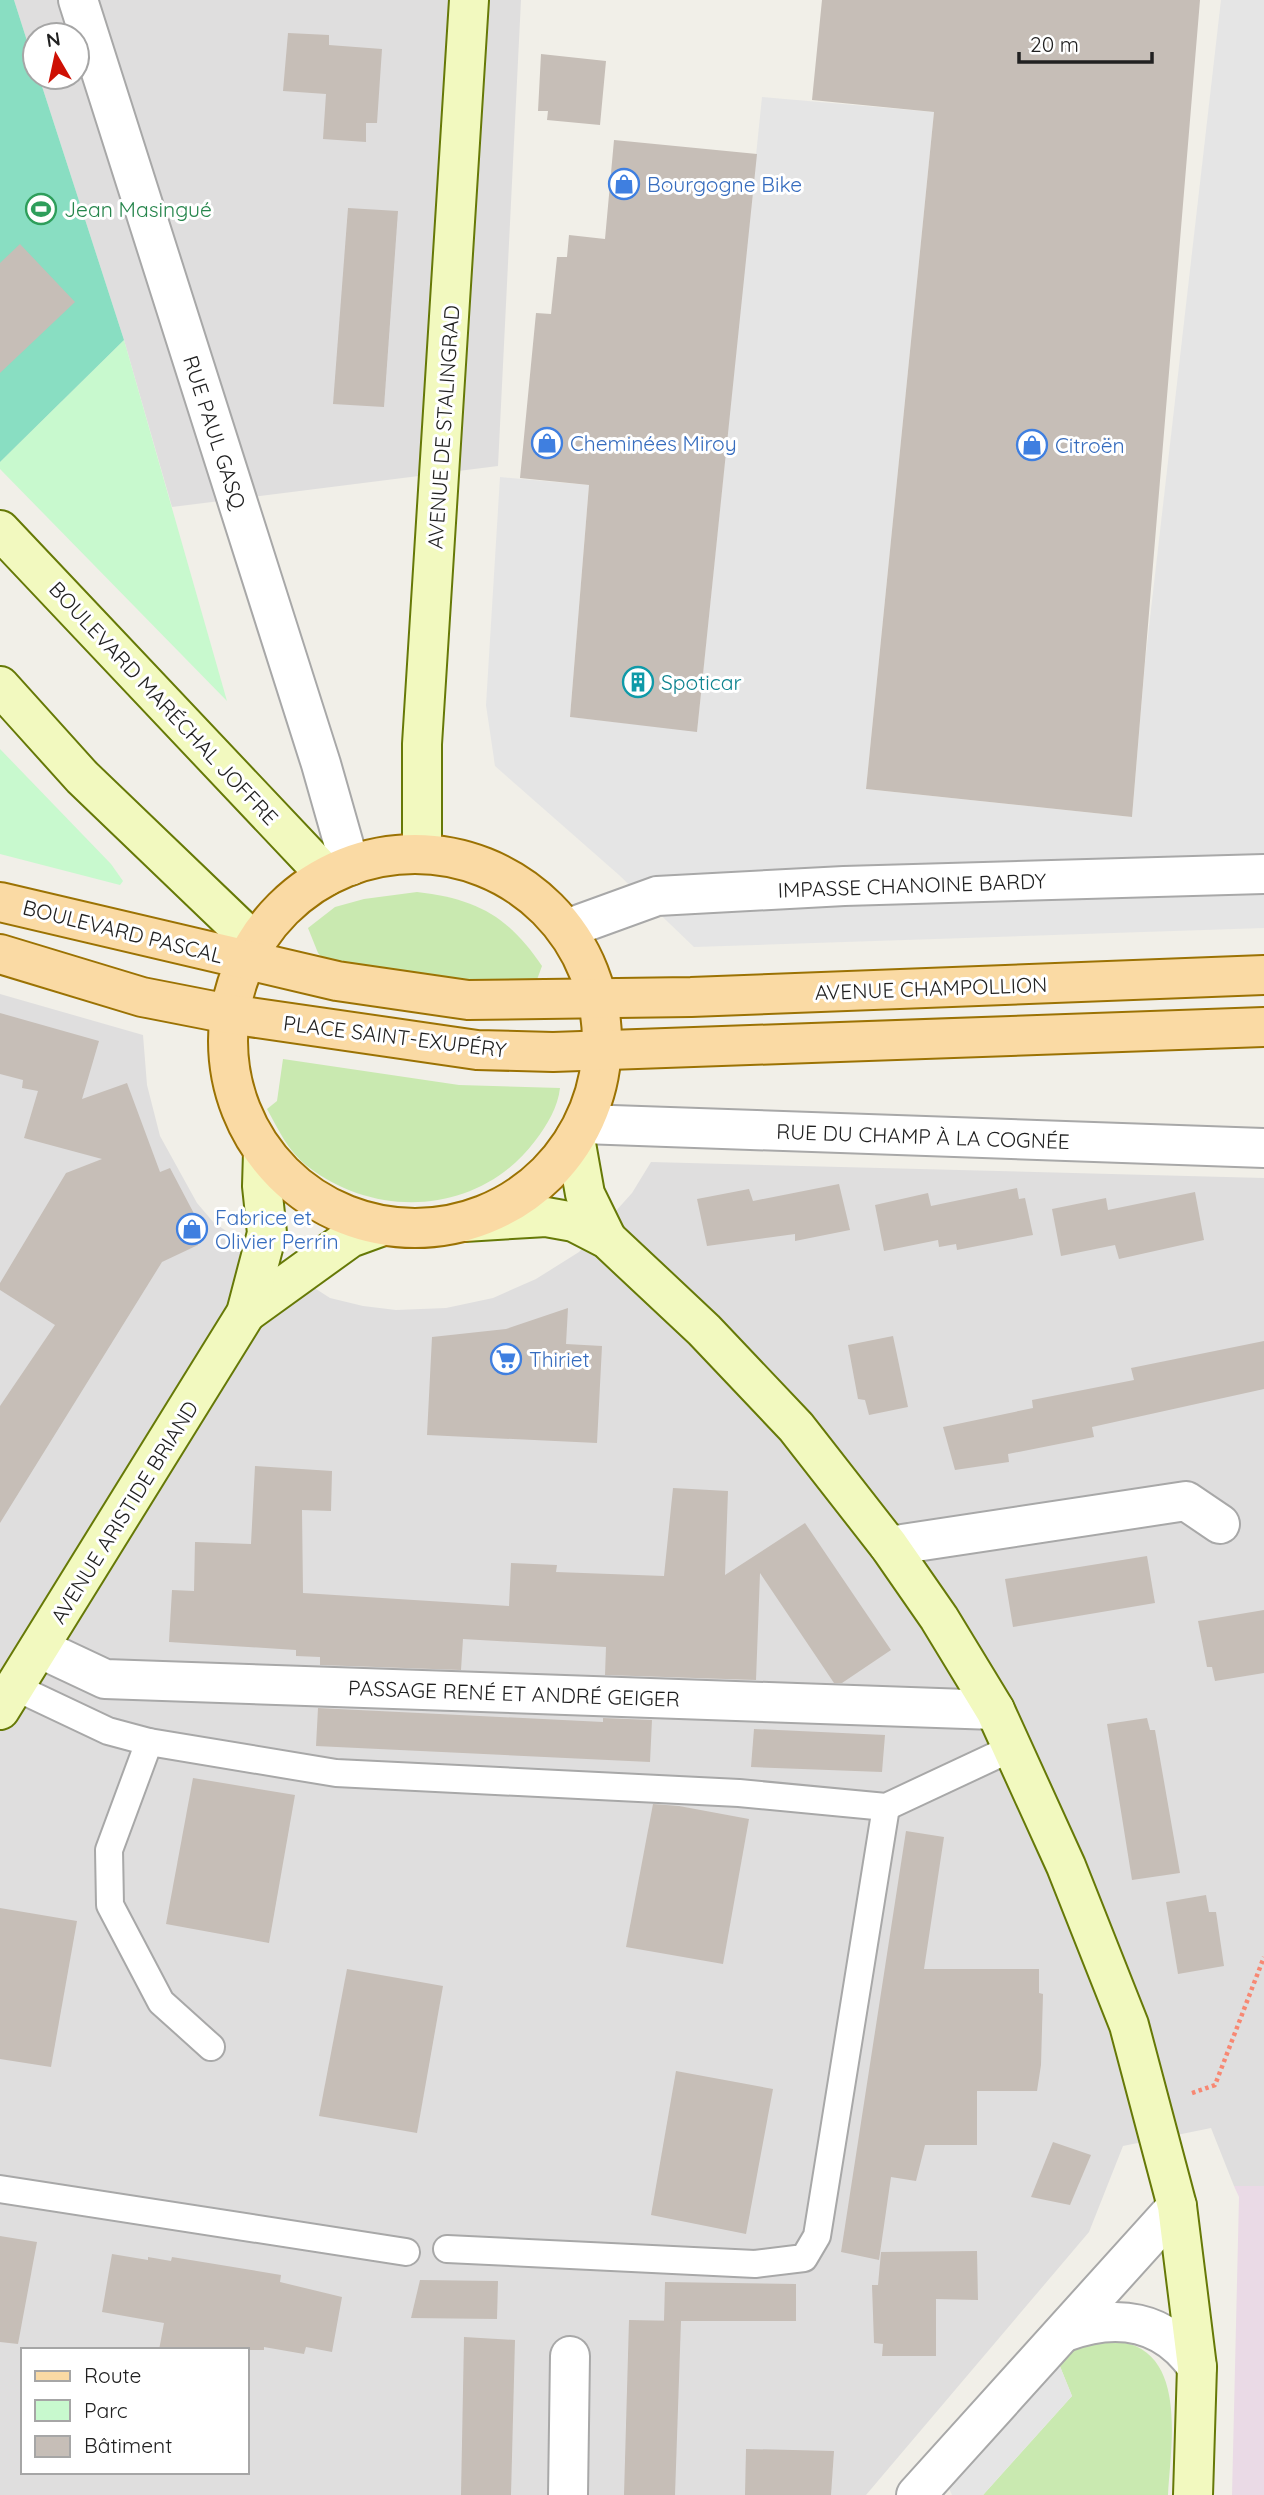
<svg xmlns="http://www.w3.org/2000/svg" width="1264" height="2495" viewBox="0 0 1264 2495" font-family="Quicksand,sans-serif">
	<style>
		.residential { fill: #dfdede; fill-rule: evenodd }
		.industrial { fill: #eadae6 }
		.grass { fill: #c9e9b0 }
		.park { fill: #c8f9ce }
		.pitch { fill: #89dec2 }
		.parking { fill: #e5e5e5 }
		.building { fill: #c6beb7 }
		.lines { fill: none; stroke-linecap: round; stroke-linejoin: round }
		.lane-casing { stroke: #a8a8a8; stroke-width: 30 }
		.street-casing { stroke: #a8a8a8; stroke-width: 42 }
		.secondary-casing { stroke: #667907; stroke-width: 42 }
		.primary-casing { stroke: #9b7203; stroke-width: 42 }
		.path { stroke: #f78873; stroke-width: 4.5; stroke-dasharray: 3.5 3.5; stroke-linecap: butt }
		.lane { stroke: #fff; stroke-width: 26 }
		.street { stroke: #fff; stroke-width: 38 }
		.secondary { stroke: #f2f9bf; stroke-width: 38 }
		.primary { stroke: #fadaa4; stroke-width: 38 }
		.labels { text-anchor: middle; dominant-baseline: central; stroke-width: 6; stroke-linejoin: round; paint-order: stroke }
		.shop-label { font-size: 21px; fill: #366cbe; stroke: #fff; text-anchor: start }
		.leisure-label { font-size: 21px; fill: #27864d; stroke: #fff; text-anchor: start }
		.street-label { font-size: 21px; fill: #212121; stroke: #fff }
		.culture-label { font-size: 21px; fill: #0d838f; stroke: #fff; text-anchor: start }
	</style>
	<rect width="100%" height="100%" fill="#f1efe8"/>
	<g class="residential">
		<path d="M14,0H521L498,466L172,507L124,340L39,77H77V35H35V66Z"/>
		<path d="M0,994L143,1035L147,1085L160,1136L197,1203L214,1223L330,1298L363,1306L396,1310L446,1308L493,1298L536,1279L579,1252L632,1193L651,1162L1264,1178V2186H1234L1211,2128L1123,2146L1089,2232L866,2495H0ZM23,2350H247V2472H23Z"/>
	</g>
	<path class="industrial" d="M1234,2186H1264V2495H1232L1239,2197Z"/>
	<g class="grass">
		<path d="M417,892C477,899 508,916 542,966L535,985L441,980L326,962L318,953L308,928L335,907L364,899Z"/>
		<path d="M283,1059L459,1085L560,1088C558,1107 547,1125 535,1141C480,1214 378,1221 307,1166C288,1151 278,1129 267,1109L277,1101Z"/>
		<path d="M1087,2341C1100,2342 1117,2341 1130,2344C1187,2362 1170,2451 1168,2495H983L1072,2396L1059,2364L1075,2346Z"/>
	</g>
	<g class="park">
		<path d="M124,340L227,701L0,469V462Z"/>
		<path d="M0,749L111,864L123,881L120,885L0,854Z"/>
	</g>
	<path class="pitch" d="M0,0H14L35,66V77H39L124,340L0,462Z"/>
	<g class="parking">
		<path d="M1221,0H1264V928L694,947L619,875L495,766L486,705L500,477L589,485L570,717L697,731L762,97L934,112L866,789L1132,817L1145,662Z"/>
		<path d="M1059,2364L1072,2396L983,2495H952L948,2486Z"/>
	</g>
	<g class="building">
		<path d="M822,0H1200L1132,817L866,789L934,112L812,100Z"/>
		<path d="M288,33L329,35V45L382,49L377,123H366V142L323,139L326,94L283,91Z"/>
		<path d="M541,54L606,61L600,125L547,120L548,111H538Z"/>
		<path d="M614,140L757,154L697,732L570,717L589,485L520,478L536,313L551,314L557,257H567L569,235L605,239Z"/>
		<path d="M348,208L398,211L384,407L333,404Z"/>
		<path d="M20,244L75,302L0,373V263Z"/>
		<path d="M0,1013L99,1041L82,1099L127,1083L160,1172L170,1168L200,1225L198,1245L162,1262L0,1523V1406L55,1325L0,1290V1283L66,1173L102,1159L24,1138L38,1091L22,1088L23,1080L0,1074Z"/>
		<path d="M839,1184L850,1230L795,1241V1234L707,1246L697,1199L749,1189L753,1201Z"/>
		<path d="M1017,1188L1019,1199L1025,1198L1033,1235L957,1250L956,1244L939,1247L938,1240L884,1251L875,1205L928,1193L931,1206Z"/>
		<path d="M1195,1192L1204,1240L1119,1259L1115,1245L1061,1256L1052,1209L1106,1198L1108,1210Z"/>
		<path d="M568,1308L566,1344L602,1346L597,1443L427,1435L432,1337L506,1329Z"/>
		<path d="M893,1336L908,1407L869,1415L865,1400L858,1399L848,1345Z"/>
		<path d="M1264,1341V1389L1092,1427L1094,1437L1008,1454L1009,1462L955,1470L943,1427L1033,1408L1032,1400L1134,1380L1131,1368Z"/>
		<path d="M255,1466L332,1471L331,1511L302,1510L303,1593L509,1606L511,1563L557,1565L556,1572L664,1576L673,1488L728,1491L725,1575L805,1523L891,1650L842,1683H834L760,1573L756,1680L605,1675L606,1647L463,1639L461,1670L320,1665V1657L296,1656V1650L169,1642L172,1590L194,1591L195,1542L251,1544Z"/>
		<path d="M1147,1556L1155,1603L1013,1627L1005,1579Z"/>
		<path d="M1264,1610V1673L1215,1681L1212,1667H1207L1198,1621Z"/>
		<path d="M318,1708L603,1722V1718L652,1720L650,1762L316,1746Z"/>
		<path d="M1147,1718L1150,1730H1155L1180,1873L1132,1880L1107,1724Z"/>
		<path d="M754,1729L885,1735L882,1772L751,1767Z"/>
		<path d="M193,1778L295,1795L269,1943L166,1924Z"/>
		<path d="M653,1804L679,1806L749,1819L723,1964L626,1947Z"/>
		<path d="M906,1831L944,1837L924,1969H1039V1993L1043,1994L1041,2065L1037,2091H977V2145H925L916,2181L891,2177L879,2260L841,2252Z"/>
		<path d="M1206,1895L1209,1912H1216L1224,1966L1178,1974L1166,1902Z"/>
		<path d="M0,1908L77,1921L51,2067L0,2059Z"/>
		<path d="M347,1969L443,1986L417,2133L319,2116Z"/>
		<path d="M676,2071L773,2089L746,2234L651,2215Z"/>
		<path d="M1053,2142L1091,2155L1070,2205L1031,2197Z"/>
		<path d="M0,2236L37,2242L18,2344L0,2342Z"/>
		<path d="M977,2251L978,2300L936,2299V2356H882L883,2344L874,2343L872,2285H878L881,2252Z"/>
		<path d="M112,2254L148,2260V2257L171,2261L172,2257L281,2275L280,2282L342,2297L332,2352L306,2347L304,2354L264,2347V2350H159L164,2323L102,2312Z"/>
		<path d="M420,2280L498,2281L497,2319L411,2318Z"/>
		<path d="M665,2282L796,2284V2321H664Z"/>
		<path d="M629,2320L681,2321L675,2495H624Z"/>
		<path d="M464,2337L515,2340L511,2495H461Z"/>
		<path d="M746,2449L834,2451L831,2495H745Z"/>
	</g>
	<g class="lines">
		<g class="lane-casing">
			<g id="lane">
				<path d="M15,1687L108,1731L149,1742L336,1773L739,1793L886,1807L1012,1748"/>
				<path d="M149,1742L109,1850L110,1905L161,2002L211,2047"/>
				<path d="M0,2189L406,2252"/>
				<path d="M447,2249L755,2264L804,2258L817,2236L886,1807"/>
			</g>
		</g>
		<g class="street-casing">
			<g id="street">
				<path d="M78,0L321,764L350,866"/>
				<path d="M566,929L657,896L844,886L1264,874"/>
				<path d="M583,1124L1264,1148"/>
				<path d="M889,1546L1186,1501L1220,1524"/>
				<path d="M39,1648L105,1679L995,1710"/>
				<path d="M1065,2332C1116,2313 1164,2319 1197,2367"/>
				<path d="M568,2495L570,2356"/>
				<path d="M916,2495L1177,2206"/>
			</g>
		</g>
		<g class="secondary-casing">
			<g id="secondary">
				<path d="M0,530L327,876"/>
				<path d="M0,686L82,777L255,943"/>
				<path d="M422,854V744L469,0"/>
				<path d="M575,1138L585,1194L607,1239"/>
				<path d="M464,1222L546,1217L574,1222L607,1239L704,1330L796,1427L889,1546L939,1618L995,1710L1066,1866L1129,2025L1177,2206L1197,2367L1193,2495"/>
				<path d="M246,1313L350,1238L383,1226"/>
				<path d="M0,1710L246,1313L267,1233L262,1186L263,1152"/>
			</g>
		</g>
		<g class="primary-casing">
			<g id="primary">
				<circle cx="415" cy="1041" r="187"/>
				<path d="M0,902L337,981L468,1000L691,997L1264,975"/>
				<path d="M0,954L142,997L229,1014L477,1050L553,1052L1264,1027"/>
			</g>
		</g>
		<path class="path" d="M1192,2093L1215,2085L1264,1957"/>
		<use href="#lane" class="lane"/>
		<use href="#street" class="street"/>
		<use href="#secondary" class="secondary"/>
		<use href="#primary" class="primary"/>
	</g>
	<defs>
		<g id="shop-ring" transform="scale(1.575)"><circle r="9.5" fill="#fff" stroke="#3f7fe0" stroke-width="1.5"/><path d="M-5-2.5h2.3a2.7 3.5 0 0 1 5.4 0H5L5.5 6h-11ZM-1.5-2.5h3a1.5 2.3 0 0 0-3 0Z" fill="#3f7fe0"/></g>
		<g id="stadium-ring" transform="scale(1.575)"><circle r="9.5" fill="#fff" stroke="#2e9e5b" stroke-width="1.5"/><path d="M0-5a6.5 5 0 1 0 0 10a6.5 5 0 1 0 0-10ZM-3.5-1.8h7v3.6h-7Z" fill="#2e9e5b"/></g>
		<g id="building-ring" transform="scale(1.575)"><circle r="9.5" fill="#fff" stroke="#0f9aa8" stroke-width="1.5"/><path d="M-4-6H4V6H1V3H-1V6H-4ZM-2.5-4.3h1.7v1.8h-1.7ZM.8-4.3h1.7v1.8H.8ZM-2.5-1h1.7V.8h-1.7ZM.8-1h1.7V.8H.8Z" fill="#0f9aa8"/></g>
		<g id="supermarket-ring" transform="scale(1.575)"><circle r="9.5" fill="#fff" stroke="#3f7fe0" stroke-width="1.5"/><path d="M-6-5.5h2.5l.6 2H6L4.5 2H-2.5L-4.4-4H-6ZM-1.5 3.2a1.3 1.3 0 1 0 .1 0ZM3 3.2a1.3 1.3 0 1 0 .1 0Z" fill="#3f7fe0"/></g>
	</defs>
	<g fill-rule="evenodd">
		<use href="#shop-ring" x="624" y="184"/>
		<use href="#stadium-ring" x="41" y="209"/>
		<use href="#shop-ring" x="547" y="443"/>
		<use href="#shop-ring" x="1032" y="445"/>
		<use href="#building-ring" x="638" y="682"/>
		<use href="#shop-ring" x="192" y="1229"/>
		<use href="#supermarket-ring" x="506" y="1359"/>
	</g>
	<g class="labels">
		<g class="shop-label">
			<text x="647" y="184">Bourgogne Bike</text>
			<text x="570" y="443">Cheminées Miroy</text>
			<text x="1055" y="445">Citroën</text>
			<text x="215" y="1217">Fabrice et<tspan x="215" dy="24">Olivier Perrin</tspan></text>
			<text x="529" y="1359">Thiriet</text>
		</g>
		<g class="leisure-label">
			<text x="64" y="209">Jean Masingué</text>
		</g>
		<g class="street-label">
			<text transform="translate(443 427) rotate(-86)">AVENUE DE STALINGRAD</text>
			<text transform="translate(215 432) rotate(72)">RUE PAUL GASQ</text>
			<text transform="translate(164 703) rotate(47)">BOULEVARD MARÉCHAL JOFFRE</text>
			<text transform="translate(912 885) rotate(-2)">IMPASSE CHANOINE BARDY</text>
			<text transform="translate(123 931) rotate(14)">BOULEVARD PASCAL</text>
			<text transform="translate(931 988) rotate(-2)">AVENUE CHAMPOLLION</text>
			<text transform="translate(395 1036) rotate(7)">PLACE SAINT-EXUPÉRY</text>
			<text transform="translate(923 1136) rotate(2)">RUE DU CHAMP À LA COGNÉE</text>
			<text transform="translate(124 1512) rotate(-58)">AVENUE ARISTIDE BRIAND</text>
			<text transform="translate(514 1693) rotate(2)">PASSAGE RENÉ ET ANDRÉ GEIGER</text>
		</g>
		<g class="culture-label">
			<text x="661" y="682">Spoticar</text>
		</g>
	</g>
	<rect x="21" y="2348" width="228" height="126" fill="#ffffff" stroke="#a6a6a6" stroke-width="2"/>
	<rect x="35" y="2371" width="35" height="10" fill="#fadaa4" stroke="#a6a6a6" stroke-width="2"/>
	<text x="84" y="2383" font-size="21" fill="#212121">Route</text>
	<rect x="35" y="2400" width="35" height="21" fill="#c8f9ce" stroke="#a6a6a6" stroke-width="2"/>
	<text x="84" y="2418" font-size="21" fill="#212121">Parc</text>
	<rect x="35" y="2436" width="35" height="21" fill="#c6beb7" stroke="#a6a6a6" stroke-width="2"/>
	<text x="84" y="2453" font-size="21" fill="#212121">Bâtiment</text>
	<g transform="translate(56 56) rotate(351)"><circle r="33" fill="#ffffff" stroke="#a6a6a6" stroke-width="2"/>
	<path d="M0-5L12 26L0 18L-12 26Z" fill="#ce1004"/>
	<text y="-10" font-size="19" font-weight="bold" text-anchor="middle" fill="#212121">N</text>
	</g>
	<path d="M1019 52v10h133v-10" fill="none" stroke="#212121" stroke-width="3.5"/>
	<text x="1030" y="52" font-size="21" fill="#212121" stroke="#ffffff" stroke-width="5" paint-order="stroke">20 m</text>
</svg>
